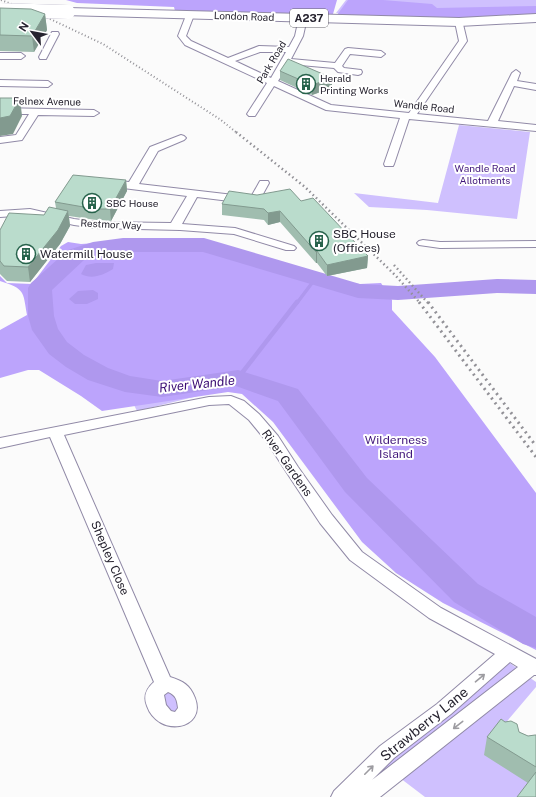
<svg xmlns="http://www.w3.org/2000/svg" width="536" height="797" viewBox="0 0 536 797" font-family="'Public Sans',sans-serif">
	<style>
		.green { fill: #cfc0fe }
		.forest { fill: #bca4fc }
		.water { fill: #af98ee }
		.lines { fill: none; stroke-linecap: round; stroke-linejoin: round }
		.stream-far1 { stroke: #af98ee; stroke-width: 3.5 }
		.stream { stroke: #af98ee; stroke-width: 4.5 }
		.river { fill: #af98ee; fill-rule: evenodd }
		.minor-casing { stroke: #918aa7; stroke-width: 2 }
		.primary-casing { stroke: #918aa7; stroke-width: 2 }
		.minor { fill: #fff; fill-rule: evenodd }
		.primary { fill: #fff; fill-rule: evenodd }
		.rail-far2 { stroke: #929197; stroke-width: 2; stroke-dasharray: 1 2.5; stroke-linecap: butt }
		.rail-far1 { stroke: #929197; stroke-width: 2.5; stroke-dasharray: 1.5 3; stroke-linecap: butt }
		.rail { stroke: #929197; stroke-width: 3; stroke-dasharray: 2 4; stroke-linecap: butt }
		.primary-bridge-casing { stroke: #918aa7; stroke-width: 14; stroke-linecap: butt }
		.primary-bridge { stroke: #fff; stroke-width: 14 }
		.wall { fill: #a0bdaf }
		.shaded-wall { fill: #829a8f }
		.building { fill: #badccc; stroke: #829a8f }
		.oneway { stroke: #9d9ca1 }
		.labels { text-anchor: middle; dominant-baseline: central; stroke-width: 4; stroke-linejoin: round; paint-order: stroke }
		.far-street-label { font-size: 10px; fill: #26232f; stroke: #fff }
		.far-poi-label { font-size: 10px; fill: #26232f; stroke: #fff; text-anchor: start }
		.far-park-label { font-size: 10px; fill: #41177b; stroke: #fff }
		.shield { fill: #fff; stroke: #67656d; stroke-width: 1 }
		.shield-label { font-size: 11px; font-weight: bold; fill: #26232f }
		.poi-label { font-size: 12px; fill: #26232f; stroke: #fff; text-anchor: start }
		.park-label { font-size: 12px; fill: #41177b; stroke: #fff }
		.street-label { font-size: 12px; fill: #26232f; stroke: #fff }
		.water-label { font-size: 13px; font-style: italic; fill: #3a0c73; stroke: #fff }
		.near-street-label { font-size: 14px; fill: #26232f; stroke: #fff }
	</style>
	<rect width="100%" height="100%" fill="#fbfbfb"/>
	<g class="green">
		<path d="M346,0H536V15L361,16L336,13Z"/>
		<path d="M459,125L530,132L517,219L427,210L369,207L354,193L438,203Z"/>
		<path d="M198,396L137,411L134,405Z"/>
		<path d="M504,659L521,671L390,773L344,797Z"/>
		<path d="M526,675L536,682V687L503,726L536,797H425L400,778Z"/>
		<path d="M169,689L179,702L178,711C166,713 165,705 161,696Z"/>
	</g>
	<g class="forest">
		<path d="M66,0H337L333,14L175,11L174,7L77,3Z"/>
		<path d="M348,0H383L432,4L437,8L536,6V15L458,18L337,15Z"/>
		<path d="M161,239L213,242L324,281L360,284L381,283L392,300V310L435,357L536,493V650L443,603L396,573L362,542L273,422L242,394L228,392L102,411L81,396L39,370H28L0,378V330L27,315C23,291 25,289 0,281V276L7,283L32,284L61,246L68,242L81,244Z"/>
	</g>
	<g class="water">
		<path d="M96,263H114L113,269C103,275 92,280 81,274L86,265Z"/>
		<path d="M93,290L98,293V299L87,304H75L69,299L78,291Z"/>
	</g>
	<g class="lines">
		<path class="stream-far1" d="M297,303L315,279"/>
		<path class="stream" d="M238,378L297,302"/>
		<path class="river" d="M123,238H204L360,284L398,286L497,279L536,280V294L497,293L398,300L358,298L203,252H123L97,255L84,260L52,290L54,316L58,329L67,342L84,355L108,368L130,376L162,381L238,370L298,389L367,478L478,584L536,617V648L523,644L454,602L345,492L278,401L236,386L162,397L125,392L88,380L66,367L49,354L32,330L28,316V288L31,283L68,250L93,242Z"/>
		<g class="minor-casing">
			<g id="minor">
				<path d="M187,13H190L194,15L186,36L191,41L228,58L259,46L289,47L295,36L299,18L303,16H306L307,18L303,36L291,59L335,63L345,49L348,48L381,51L385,54L381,57L350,54L342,66L344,68L361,70L362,72L361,74L358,75L338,72L334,68L289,64L278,81L331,105L409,113L459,41L455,22L459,20H462L467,41L417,114L488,121L512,73L516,70L520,73L517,81L536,84V90L514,86L498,121L536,125V131L409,119L394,164L393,166H385L384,164L400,118L326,110L274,86L255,116H249L247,114L267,83L185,45L178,36ZM260,52H286L271,78L235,61Z"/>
				<path d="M52,32H58L59,34L46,59H40L39,57Z"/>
				<path d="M0,53H21L25,56L21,59H0Z"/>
				<path d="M0,80L48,81L52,84L48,87L0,86Z"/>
				<path d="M0,108L94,110L99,113L94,116L38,115L22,140L0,143V137L16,135L29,114H0Z"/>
				<path d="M181,135L184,136L186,138L184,140L158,151L139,184L251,197L260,181H268L269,183L258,203L254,204L197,197L182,224L235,228L294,246L296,248L294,250H286L234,234L180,230L96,228L74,225L30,215L0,217V211L30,209L74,219L96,222L171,223L187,196L107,186L102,183L107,180L129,182L150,147Z"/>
				<path d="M423,240L440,242L536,241V247L440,248L419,245L417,243L419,241Z"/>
				<path d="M231,396L244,401L259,414L278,436L298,467L332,515L362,552L441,608L536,659V675H534L380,797H331L334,791L380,746L437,704L495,654L429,618L350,560L320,523L287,473L267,442L249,420L229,404L209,405L64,435L170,677C183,681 190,685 195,698C207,730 158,738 147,706C143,696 146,689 154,682L50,437L0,448V438L209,397ZM510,662L518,667L372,780L394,758L451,714ZM168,692C176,695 177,700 178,708L175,712L171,711L166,705L164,695Z"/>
			</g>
		</g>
		<g class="primary-casing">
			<path id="primary" d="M68,8L459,18L536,14V22L459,26L64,15L62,12L64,9Z"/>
		</g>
		<use href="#minor" class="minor"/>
		<use href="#primary" class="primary"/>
		<path class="rail-far2" d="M1,0L46,17L103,44L221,120L237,133"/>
		<g class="rail-far1">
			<path d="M236,132L305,187L396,276L420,303"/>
			<path d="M394,265L428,303"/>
		</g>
		<g class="rail">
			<path d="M419,302L536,457"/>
			<path d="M428,302L536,446"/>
		</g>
		<g class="primary-bridge-casing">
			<path id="primary-bridge" d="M0,10L68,12"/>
		</g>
		<use href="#primary-bridge" class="primary-bridge"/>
	</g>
	<g class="wall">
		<path d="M0,8L45,14L47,30L34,52L0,51Z"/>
		<path d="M280,71L332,78V88L312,95L280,80Z"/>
		<path d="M126,180L127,191L111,221L96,220L69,216L70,226L60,244L30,282L7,281L0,274V230L44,215L56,208L55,202Z"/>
		<path d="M301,201L368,256L367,268L327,276L317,263H316L280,222L268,225L264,220L222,215V204Z"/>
		<path d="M519,732L528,736L536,735V797L528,783L484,755L487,737Z"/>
	</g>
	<g class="shaded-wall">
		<path d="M45,14L47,30L34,52L32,36Z"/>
		<path d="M332,78V88L312,95V85Z"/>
		<path d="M20,98L22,116L13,134L0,136V118Z"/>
		<path d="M126,180L127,191L111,221L110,209Z"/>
		<path d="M68,211L70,226L60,244L30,282L28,267Z"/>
		<path d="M280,211V222L268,225V213Z"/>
		<path d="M317,251V263H316V252Z"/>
		<path d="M368,256L367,268L327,276V265Z"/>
	</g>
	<g class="building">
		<path d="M0,8L31,9L45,14L32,36L0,35Z"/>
		<path d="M288,59L332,78L312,85L280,71Z"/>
		<path d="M0,98H20L10,116L0,118Z"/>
		<path d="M73,175L126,180L110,209H95L55,202Z"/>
		<path d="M290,189L301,201L313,198L368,256L327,265L317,251L316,252L280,211L268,213L264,209L222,204L229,191L257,195Z"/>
		<path d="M49,207L68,211L58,230L28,267L4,266L0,261V230L9,213L44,215Z"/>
		<path d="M501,719L505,722L511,721L517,724L519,732L528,736L535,735H536V767L487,737Z"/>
		<path d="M536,772V797H517Z"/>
	</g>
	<defs><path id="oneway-shaft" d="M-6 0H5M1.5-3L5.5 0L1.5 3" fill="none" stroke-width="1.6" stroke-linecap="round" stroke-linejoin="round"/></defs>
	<g class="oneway">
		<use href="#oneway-shaft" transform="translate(480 678) rotate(-40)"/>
		<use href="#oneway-shaft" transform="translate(458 725) rotate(142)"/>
		<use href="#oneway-shaft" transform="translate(369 770) rotate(-45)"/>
	</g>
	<defs>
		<g id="building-ring" transform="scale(1)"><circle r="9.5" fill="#fff" stroke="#28634c" stroke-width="1.5"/><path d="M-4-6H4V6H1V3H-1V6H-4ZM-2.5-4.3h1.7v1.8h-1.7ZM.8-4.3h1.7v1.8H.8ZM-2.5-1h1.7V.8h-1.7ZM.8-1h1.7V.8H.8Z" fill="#28634c"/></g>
	</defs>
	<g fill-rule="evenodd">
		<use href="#building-ring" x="306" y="84"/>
		<use href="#building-ring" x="92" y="203"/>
		<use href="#building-ring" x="319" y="241"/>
		<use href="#building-ring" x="26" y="254"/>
	</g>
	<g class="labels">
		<g class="far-street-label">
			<text transform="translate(244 16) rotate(2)">London Road</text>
			<text transform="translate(271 62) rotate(-59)">Park Road</text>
			<text transform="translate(47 101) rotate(1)">Felnex Avenue</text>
			<text transform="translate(424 106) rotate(6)">Wandle Road</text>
			<text transform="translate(111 224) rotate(3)">Restmor Way</text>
		</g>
		<g class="far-poi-label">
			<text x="320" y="78">Herald<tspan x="320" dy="12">Printing Works</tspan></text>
			<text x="106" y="203">SBC House</text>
		</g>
		<g class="far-park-label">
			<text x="485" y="168">Wandle Road<tspan x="485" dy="12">Allotments</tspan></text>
		</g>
		<rect class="shield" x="290" y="9" width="38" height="18" rx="3"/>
		<g class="shield-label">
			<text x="309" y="18">A237</text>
		</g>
		<g class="poi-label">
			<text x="333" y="234">SBC House<tspan x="333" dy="14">(Offices)</tspan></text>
			<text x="40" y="254">Watermill House</text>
		</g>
		<g class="park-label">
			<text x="396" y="440">Wilderness<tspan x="396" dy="14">Island</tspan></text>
		</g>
		<g class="street-label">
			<text transform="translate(287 463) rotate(55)">River Gardens</text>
			<text transform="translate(110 558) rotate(67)">Shepley Close</text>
		</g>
		<g class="water-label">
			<text transform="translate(197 384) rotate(-6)">River Wandle</text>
		</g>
		<g class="near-street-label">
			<text transform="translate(424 724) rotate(-39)">Strawberry Lane</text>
		</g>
	</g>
	<g transform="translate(32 32) rotate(302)" stroke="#ffffff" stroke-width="3" paint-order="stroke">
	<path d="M0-3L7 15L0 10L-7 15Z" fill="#26232f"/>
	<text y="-6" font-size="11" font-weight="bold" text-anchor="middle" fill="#26232f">N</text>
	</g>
</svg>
